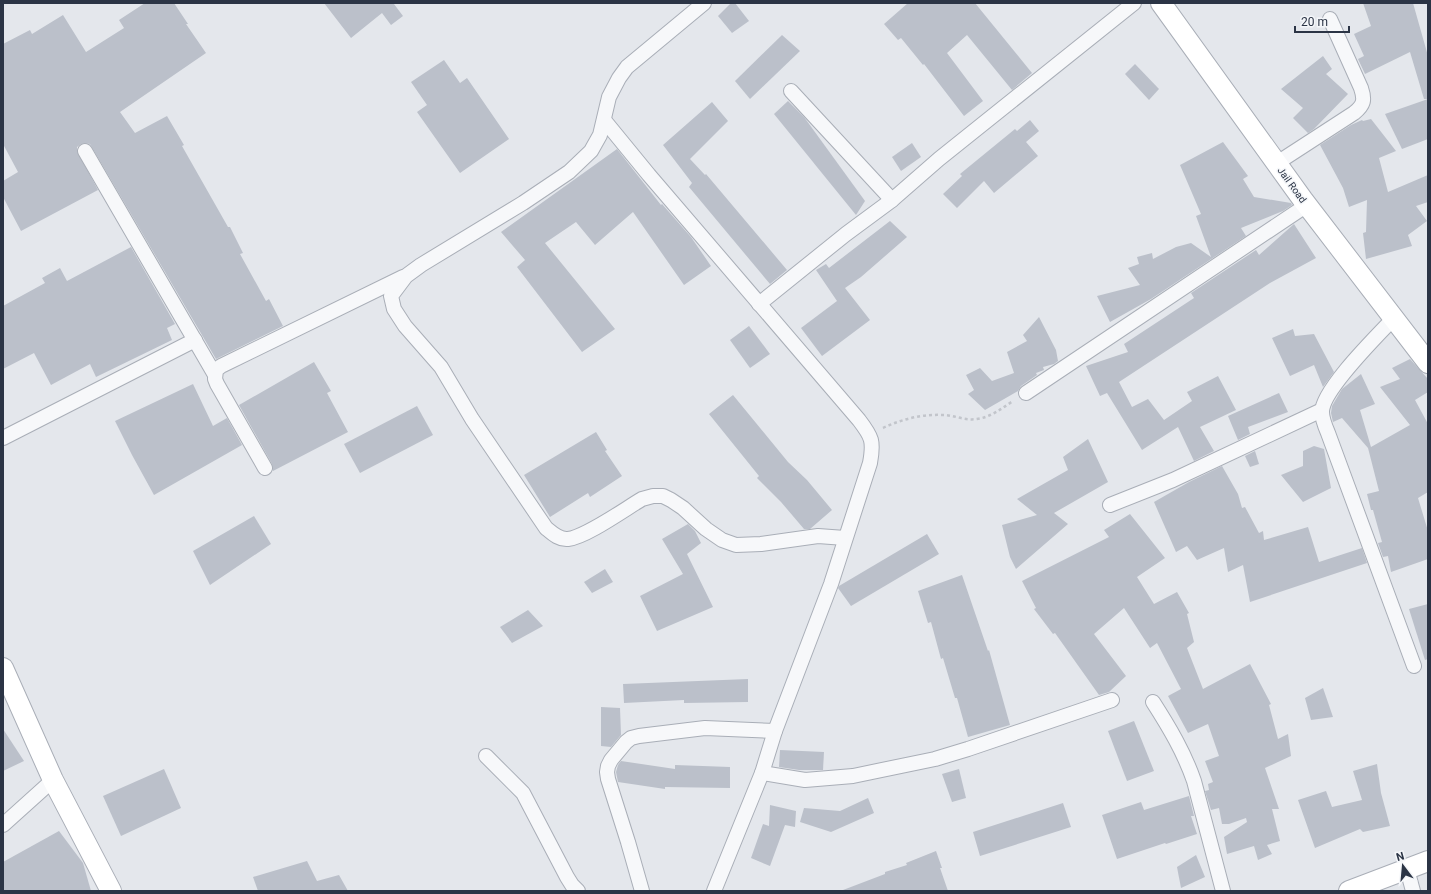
<svg xmlns="http://www.w3.org/2000/svg" width="1431" height="894" viewBox="0 0 1431 894" font-family="Roboto,sans-serif">
	<style>
		.building { fill: #bbc0ca }
		.lines { fill: none; stroke-linecap: round; stroke-linejoin: round }
		.street-casing { stroke: #a9aeb7; stroke-width: 16 }
		.secondary-casing { stroke: #a9aeb7; stroke-width: 22 }
		.path { stroke: #c2c5cb; stroke-width: 2.5; stroke-dasharray: 3 3; stroke-linecap: butt }
		.street { stroke: #f7f8fa; stroke-width: 14 }
		.secondary { stroke: #fff; stroke-width: 20 }
		.labels { text-anchor: middle; dominant-baseline: central; stroke-width: 3; stroke-linejoin: round; paint-order: stroke }
		.street-label { font-size: 10px; fill: #2b3445; stroke: #f4f6f9 }
	</style>
	<rect width="100%" height="100%" fill="#e4e7ec"/>
	<g class="building">
		<path d="M145,3H174L188,24H186L206,53L120,112L135,133L167,116L184,145L182,146L228,227H230L243,253L240,254L266,301L269,299L283,326L216,359L90,144L85,143L81,144L77,147V151L98,190L21,231L3,197V181L18,172L3,144V44L30,30L32,34L63,15L86,52L124,28L119,20Z"/>
		<path d="M324,3H396L394,4L403,16L391,25L382,13L351,38Z"/>
		<path d="M731,3H735L749,21L732,33L718,16Z"/>
		<path d="M908,3H975L1032,73L1012,90L967,35L947,53L983,101L964,116L924,64L923,65L901,38L898,40L884,24Z"/>
		<path d="M1363,3H1413L1428,56V99H1424L1410,52L1365,74L1358,59L1364,56L1354,34L1371,26Z"/>
		<path d="M782,35L800,51L750,99L735,81Z"/>
		<path d="M1323,56L1332,69L1326,74L1348,94L1314,129L1308,133L1293,118L1303,108L1281,89Z"/>
		<path d="M444,60L460,83L467,78L509,139L460,173L417,112L427,105L411,82Z"/>
		<path d="M1135,64L1159,89L1149,100L1125,74Z"/>
		<path d="M1428,99V139L1402,149L1385,114Z"/>
		<path d="M788,101L804,117L865,201L856,215L774,114Z"/>
		<path d="M712,102L728,121L690,159L705,175L706,174L787,270L770,284L689,187L692,183L663,145Z"/>
		<path d="M1371,119L1396,151L1379,158L1388,192L1428,175V202L1416,206L1427,221L1408,235L1412,246L1366,259L1363,233L1366,232L1367,200L1349,207L1343,188L1320,145L1351,125L1362,120L1363,121Z"/>
		<path d="M1030,120L1039,131L1026,142L1038,156L994,193L984,181L957,208L943,194L962,176L960,174L1015,129L1017,131Z"/>
		<path d="M1223,142L1248,176L1243,179L1254,197L1291,203L1292,205L1283,211L1241,228L1246,236L1151,299L1110,322L1097,296L1140,285L1128,268L1139,264L1137,257L1152,253L1153,259L1176,247L1191,243L1211,257L1196,216L1201,214L1180,165Z"/>
		<path d="M912,143L921,157L901,171L892,157Z"/>
		<path d="M617,149L661,205L662,204L691,237L711,266L684,285L633,212L595,245L576,222L545,243L615,329L582,352L517,267L525,260L501,232Z"/>
		<path d="M890,221L907,237L861,277L845,288L870,320L822,356L801,328L837,301L816,270L826,264L829,268Z"/>
		<path d="M1294,224L1316,258L1270,283L1119,382L1132,407L1148,399L1164,420L1192,401L1187,392L1218,376L1236,410L1200,427L1214,451L1194,461L1178,427L1142,450L1107,393L1100,396L1086,366L1128,352L1124,344L1194,298L1191,293L1256,250L1259,255Z"/>
		<path d="M131,247L175,324L167,328L172,340L96,377L90,364L51,385L34,353L3,369V306L45,283L42,278L60,268L67,281Z"/>
		<path d="M1039,317L1056,350L1058,361L1054,364L1043,367L1044,370L1036,373L1037,375L1021,386L1018,391L985,410L968,394L974,390L966,375L980,368L992,381L1014,373L1007,352L1027,341L1023,335Z"/>
		<path d="M749,326L770,354L750,368L730,340Z"/>
		<path d="M1293,329L1295,336L1314,334L1334,372L1323,387L1314,365L1290,376L1272,338Z"/>
		<path d="M1410,359L1428,379V392L1415,400L1428,424V492L1418,498L1428,531V559L1391,572L1388,556L1383,557L1378,543L1382,542L1373,510H1371L1367,494L1379,491L1368,448L1342,418L1333,422L1331,413L1332,406L1342,389L1361,374L1375,404L1360,410L1371,447L1410,425L1380,387L1400,379L1392,368Z"/>
		<path d="M314,362L331,391L327,393L348,432L273,471L272,464L239,405Z"/>
		<path d="M193,384L213,426L227,418L242,445L154,495L132,455L115,421Z"/>
		<path d="M1279,393L1288,412L1248,427L1250,434L1238,440L1228,416Z"/>
		<path d="M733,395L788,462L807,480L832,510L810,529H804L781,502L757,478L759,476L709,414Z"/>
		<path d="M417,406L433,435L360,473L344,444Z"/>
		<path d="M596,432L607,450L605,451L622,476L590,497L588,493L550,517L524,475Z"/>
		<path d="M1088,439L1108,482L1054,513L1068,524L1016,569L1010,557L1002,525L1037,515L1017,499L1068,470L1063,457Z"/>
		<path d="M1314,446L1324,449L1331,488L1303,502L1281,475L1303,466V451Z"/>
		<path d="M1255,451L1259,464L1250,467L1245,456Z"/>
		<path d="M1222,466L1238,494L1242,508L1245,507L1259,533L1263,531L1264,540L1308,527L1319,562L1362,548L1367,563L1250,602L1243,565L1228,572L1224,548L1197,560L1187,546L1176,552L1154,502L1189,482Z"/>
		<path d="M1130,514L1165,558L1137,577L1154,604L1177,592L1189,613L1187,614L1194,642L1187,648L1203,689L1250,664L1271,704L1269,705L1278,739L1288,734L1291,756L1265,768L1279,809H1272L1280,841L1267,845L1272,854L1258,860L1254,846L1227,854L1224,837L1247,822L1246,818L1229,824H1222L1219,808L1211,810L1205,791L1209,790L1208,784L1213,782L1205,761L1219,756L1208,724L1188,733L1168,696L1181,689L1157,643L1150,648L1124,608L1094,634L1126,676L1109,692L1099,695L1055,633L1053,634L1034,609L1036,608L1022,581L1109,537L1104,530Z"/>
		<path d="M254,516L271,544L210,585L193,551Z"/>
		<path d="M688,524L695,531L701,543L687,554L713,607L657,631L640,596L683,574L662,539Z"/>
		<path d="M927,534L939,554L851,606L838,588L839,586Z"/>
		<path d="M605,569L613,582L592,593L584,582Z"/>
		<path d="M962,575L988,651L989,650L1010,725L968,737L957,698H955L943,658L941,659L931,622L928,623L918,591Z"/>
		<path d="M1428,604V659L1425,660L1409,609Z"/>
		<path d="M528,610L543,626L512,643L500,627Z"/>
		<path d="M748,679V702L684,703V700L624,703L623,684Z"/>
		<path d="M1323,688L1333,717L1311,720L1305,698Z"/>
		<path d="M601,707L620,708L621,735L611,747L601,746Z"/>
		<path d="M1134,721L1154,771L1127,781L1108,731Z"/>
		<path d="M3,729L24,761L3,771Z"/>
		<path d="M780,750L824,752L823,770H799L779,767Z"/>
		<path d="M621,761L675,769V765L730,767V788L665,787V789L618,782L616,772L618,765Z"/>
		<path d="M1377,764L1381,793L1390,826L1363,832L1360,829L1315,848L1298,800L1326,791L1332,807L1362,800L1353,771Z"/>
		<path d="M164,769L181,808L121,836L103,796Z"/>
		<path d="M959,769L966,798L952,802L942,774Z"/>
		<path d="M1189,796L1194,816H1191L1197,834L1166,844L1165,843L1117,859L1102,815L1141,802L1144,810Z"/>
		<path d="M868,798L874,813L831,832L800,822L804,808L840,811Z"/>
		<path d="M1063,803L1071,827L980,856L973,832Z"/>
		<path d="M770,805L796,811L795,827L785,825L770,866L751,858L763,824L769,826Z"/>
		<path d="M59,831L83,863L91,891H3V862Z"/>
		<path d="M936,851L942,868H940L948,891H843V890L885,874V872L907,865L906,863Z"/>
		<path d="M1196,855L1205,877L1181,888L1177,867Z"/>
		<path d="M307,861L317,881L339,875L348,891H258L253,877Z"/>
	</g>
	<g class="lines">
		<g class="street-casing">
			<g id="street">
				<path d="M704,3L627,67L619,78L609,97L600,135L591,151L569,172L523,203L421,265L406,276L391,296L394,309L405,326L441,367L472,419L546,528C552,533 559,540 568,539C586,537 625,509 642,499L653,496H663L671,500L683,508L706,529L722,540L736,545L761,544L818,536L845,538"/>
				<path d="M791,91L892,200"/>
				<path d="M604,120L649,175L859,420C872,437 874,441 870,463L831,584L775,731L762,773L714,891"/>
				<path d="M85,151L215,375"/>
				<path d="M1277,163L1354,113C1364,105 1365,100 1361,88L1330,19"/>
				<path d="M759,304L846,234L892,200L939,159L1134,3"/>
				<path d="M1393,319C1377,336 1322,390 1322,412C1322,419 1325,426 1328,433L1414,666"/>
				<path d="M1026,393L1307,205"/>
				<path d="M3,438L195,340"/>
				<path d="M265,468L217,384L215,379L216,370L221,366L403,277"/>
				<path d="M1110,505L1173,480L1322,410"/>
				<path d="M1153,702C1169,727 1184,752 1194,781L1223,891"/>
				<path d="M486,756L523,793L567,877L572,885L578,891"/>
				<path d="M762,773L805,780L853,776L935,759L968,749L1112,700"/>
				<path d="M3,825L53,780"/>
				<path d="M1407,869L1413,891"/>
				<path d="M642,891L628,842L608,779L607,772L608,766L611,760L626,742L631,738L639,736L705,728L775,731"/>
			</g>
		</g>
		<g class="secondary-casing">
			<g id="secondary">
				<path d="M1161,3L1303,200L1428,363"/>
				<path d="M3,668L53,780L111,891"/>
				<path d="M1349,891L1428,861"/>
			</g>
		</g>
		<path class="path" d="M883,428C902,419 922,414 943,415C954,415 965,421 977,419C991,417 1001,409 1013,401"/>
		<use href="#street" class="street"/>
		<use href="#secondary" class="secondary"/>
	</g>
	<g class="labels">
		<g class="street-label">
			<text transform="translate(1292 185) rotate(54)">Jail Road</text>
		</g>
	</g>
	<rect width="1431" height="894" fill="none" stroke="#2b3445" stroke-width="8"/>
	<g transform="translate(1403 866) rotate(344)" stroke="#f4f6f9" stroke-width="3" paint-order="stroke">
	<path d="M0-3L7 15L0 10L-7 15Z" fill="#2b3445"/>
	<text y="-6" font-size="11" font-weight="bold" text-anchor="middle" fill="#2b3445">N</text>
	</g>
	<path d="M1295 26v6h54v-6" fill="none" stroke="#2b3445" stroke-width="2"/>
	<text x="1301" y="26" font-size="12" fill="#2b3445" stroke="#f4f6f9" stroke-width="3" paint-order="stroke">20 m</text>
</svg>
